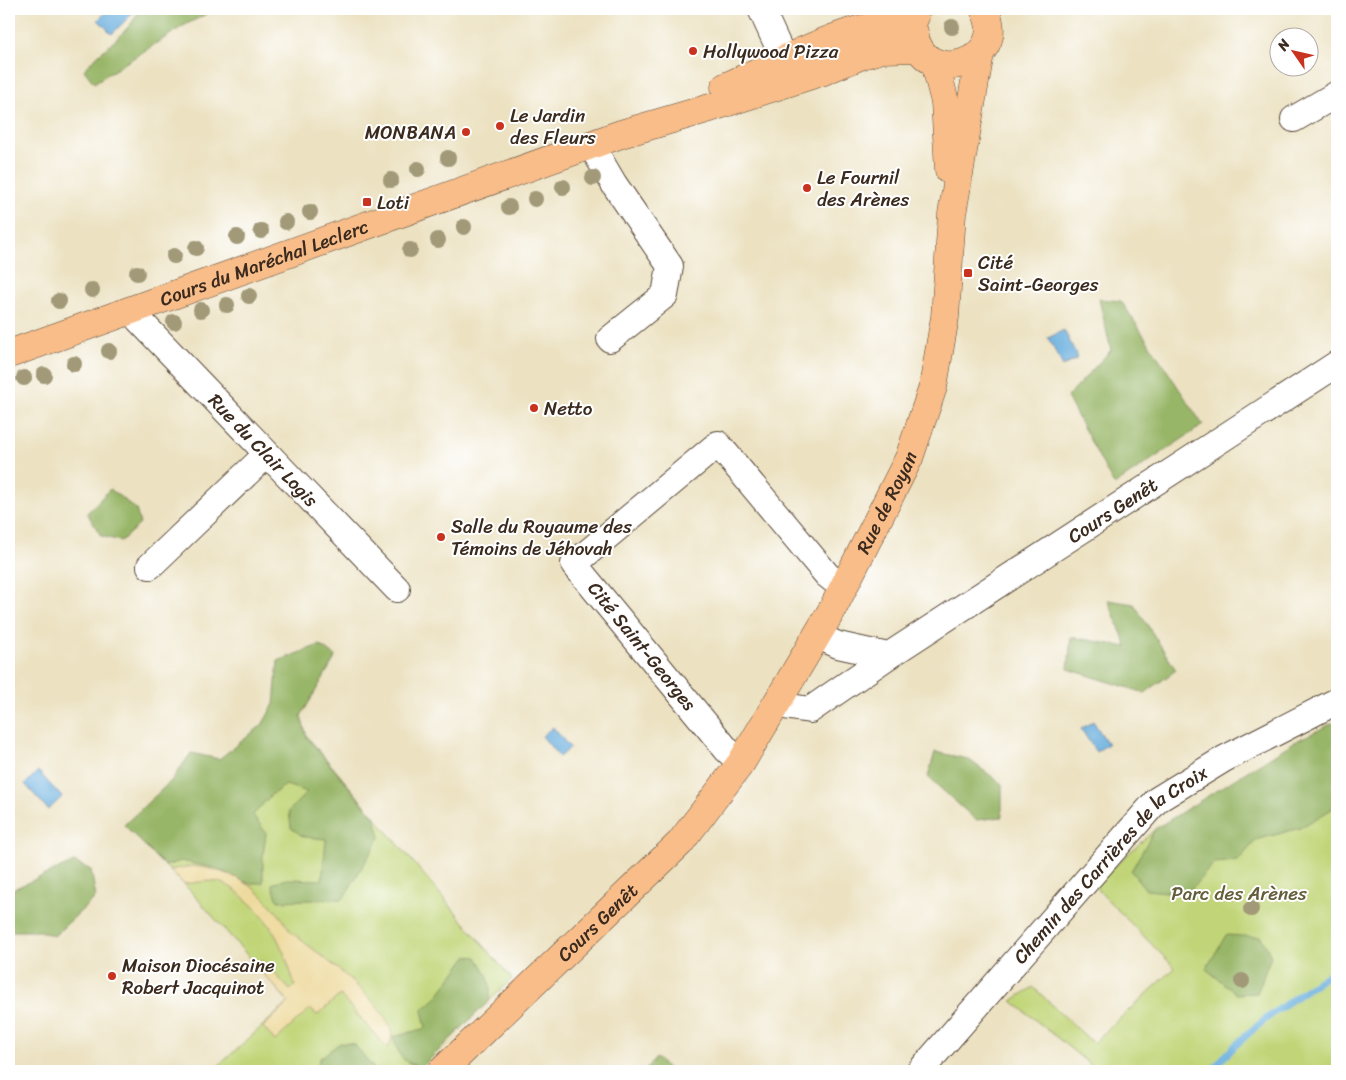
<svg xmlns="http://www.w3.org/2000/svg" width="1346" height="1080" viewBox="0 0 1346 1080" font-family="Sriracha,sans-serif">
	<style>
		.green { fill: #c1d578; stroke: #7e804b }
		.forest { fill: #98b668; stroke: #6a7043 }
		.sand { fill: #eeda9e; stroke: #94825e }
		.water { fill: #66addd; stroke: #506c7e }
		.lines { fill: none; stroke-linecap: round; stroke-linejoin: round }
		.stream { stroke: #66addd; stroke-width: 7 }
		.minor-casing { stroke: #564637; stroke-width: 28 }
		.major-casing { stroke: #564637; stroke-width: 29 }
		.minor { stroke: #fff; stroke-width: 26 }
		.major { stroke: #f8bd89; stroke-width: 28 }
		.tree { fill: #a19977 }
		.poi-dot { fill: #c8321e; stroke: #fff; stroke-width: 2 }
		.labels { text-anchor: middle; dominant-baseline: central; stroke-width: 4; stroke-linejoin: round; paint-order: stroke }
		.poi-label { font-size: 19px; fill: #3b2a1e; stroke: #fff; text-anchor: start }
		.street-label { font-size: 19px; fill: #3b2a1e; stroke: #fff }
		.park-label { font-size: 19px; fill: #635d39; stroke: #fff }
	</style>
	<rect width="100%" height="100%" fill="#fff"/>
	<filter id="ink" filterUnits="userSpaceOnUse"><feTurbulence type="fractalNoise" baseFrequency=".02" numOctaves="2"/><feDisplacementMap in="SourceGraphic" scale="10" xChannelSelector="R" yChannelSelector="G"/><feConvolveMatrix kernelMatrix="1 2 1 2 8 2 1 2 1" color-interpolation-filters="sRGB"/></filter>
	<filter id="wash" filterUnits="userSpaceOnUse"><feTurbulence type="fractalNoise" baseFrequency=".0096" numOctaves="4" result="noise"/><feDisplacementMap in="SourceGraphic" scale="20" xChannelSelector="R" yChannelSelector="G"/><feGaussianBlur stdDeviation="1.12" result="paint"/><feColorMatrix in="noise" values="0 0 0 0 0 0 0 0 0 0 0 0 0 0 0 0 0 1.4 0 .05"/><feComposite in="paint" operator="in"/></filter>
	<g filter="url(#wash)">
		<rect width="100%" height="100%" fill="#ece2c2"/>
		<g class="green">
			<path d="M288,714L512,979L417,1071H219L216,1068L289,1002L184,884L147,849Z"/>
			<path d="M1337,725V1071H1098L1012,1001L1033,987L1093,1043L1175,968L1094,886L1155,829Z"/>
		</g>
		<g class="forest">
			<path d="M139,9H216L185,25L94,83L84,70C99,50 132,32 139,9Z"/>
			<path d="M1099,299L1121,301L1203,425L1114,485L1067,397L1111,350Z"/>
			<path d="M110,489L136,509L140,524L121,541L101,536L87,513Z"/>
			<path d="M1108,600L1134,604L1176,670L1145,693L1068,669L1071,637L1127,647Z"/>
			<path d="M319,645L336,656L301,716L307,737L375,818L380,837L343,899L278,901L272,884L286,879L322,880L326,839L304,837L291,828L289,811L307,792L286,785L271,795L253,815L266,833L263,855V883H247L215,868L181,861L165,866L124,825L172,780L191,753L219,759L262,725L274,704L278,661Z"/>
			<path d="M1337,721V806L1300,828L1256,840L1238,861L1214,863L1187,894L1146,890L1131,871L1155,829L1294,742Z"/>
			<path d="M935,752L968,759L1002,784V817L976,820L928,777Z"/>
			<path d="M74,862L91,870L96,897L54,936L40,931H9V891Z"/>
			<path d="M1226,935L1261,937L1271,956L1257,993L1237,994L1206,969Z"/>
			<path d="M467,956L477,957C486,973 493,981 489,1001L422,1067C400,1062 400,1057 393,1037L426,1028L422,1010L436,998Z"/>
			<path d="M340,1043L354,1044L376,1071H316L320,1058Z"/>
			<path d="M656,1058L671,1071H645Z"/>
		</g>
		<path class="sand" d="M192,866C212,868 229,873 246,883C259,891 271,905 281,917C286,923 289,931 295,935C313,950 415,1021 387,1048L340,995L317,1015L310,1009L275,1041L263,1027L289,1002L256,966L262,960L290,990L295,986C284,949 274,923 244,898C238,892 230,886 222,883C210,879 196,883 184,884L169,870Z"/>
		<g class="water">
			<path d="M109,9H132L135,11L112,34L98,20Z"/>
			<path d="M1064,330L1078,358L1063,366L1048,338Z"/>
			<path d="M1093,721L1108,744L1096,752L1081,729Z"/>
			<path d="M553,727L570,748L559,757L542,736Z"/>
			<path d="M38,771L62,797L48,810L25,784Z"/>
		</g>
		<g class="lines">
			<path class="stream" d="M1212,1071C1246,1029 1292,999 1337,969"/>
		</g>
	</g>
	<g filter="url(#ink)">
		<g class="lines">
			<g class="minor-casing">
				<g id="minor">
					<path d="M761,9L793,79"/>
					<path d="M1294,119L1337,94"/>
					<path d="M591,145L614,184L670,266L665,295L610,339"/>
					<path id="s1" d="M134,309L139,320L397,589"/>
					<path d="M150,566L267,454"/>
					<path d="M818,636L838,645L888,656"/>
					<path id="s2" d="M777,705L810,710L888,656L1337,364"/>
					<path d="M741,763L727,750L574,564L718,444L827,575L843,588"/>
					<path id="s3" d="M920,1071L1157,800L1224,759L1337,701"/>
				</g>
			</g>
			<g class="major-casing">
				<g id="major">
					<path d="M914,32C922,92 1013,62 984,9"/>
					<path d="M935,63L945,102L949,170"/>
					<path d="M725,87C766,69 805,47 848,33C870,25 893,25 915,17"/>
					<path id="s4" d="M9,354L621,134L710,108L821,72L862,55L882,49L919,48"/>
					<path id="s5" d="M442,1071L680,843L741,763L832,610L909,458L933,387L945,317L952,214L980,53"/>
				</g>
			</g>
			<use href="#minor" class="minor"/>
			<use href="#major" class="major"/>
		</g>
		<g class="tree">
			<circle cx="952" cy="27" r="8"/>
			<circle cx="448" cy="158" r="8"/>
			<circle cx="418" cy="169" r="8"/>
			<circle cx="593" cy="178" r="8"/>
			<circle cx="391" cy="180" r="8"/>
			<circle cx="563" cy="187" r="8"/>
			<circle cx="535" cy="199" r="8"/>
			<circle cx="509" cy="207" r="8"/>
			<circle cx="310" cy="212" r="8"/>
			<circle cx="286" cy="222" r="8"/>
			<circle cx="464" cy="227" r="8"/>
			<circle cx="261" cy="231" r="8"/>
			<circle cx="237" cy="237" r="8"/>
			<circle cx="438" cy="240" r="8"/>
			<circle cx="196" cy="248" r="8"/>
			<circle cx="410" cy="250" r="8"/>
			<circle cx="174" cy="256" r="8"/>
			<circle cx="137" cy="273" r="8"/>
			<circle cx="92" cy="290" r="8"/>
			<circle cx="249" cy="296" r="8"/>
			<circle cx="59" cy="301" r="8"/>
			<circle cx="227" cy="305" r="8"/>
			<circle cx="201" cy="310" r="8"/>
			<circle cx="174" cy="322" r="8"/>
			<circle cx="109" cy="351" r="8"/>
			<circle cx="74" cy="364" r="8"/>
			<circle cx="44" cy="375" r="8"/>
			<circle cx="24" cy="378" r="8"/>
			<circle cx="1251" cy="909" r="8"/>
			<circle cx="1242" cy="981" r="8"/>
		</g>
	</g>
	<g class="poi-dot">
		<circle cx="693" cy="51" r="5"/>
		<circle cx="500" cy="126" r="5"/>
		<circle cx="466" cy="132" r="5"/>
		<circle cx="807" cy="188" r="5"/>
		<rect x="362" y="197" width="10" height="10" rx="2.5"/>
		<rect x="963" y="268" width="10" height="10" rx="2.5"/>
		<circle cx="534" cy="408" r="5"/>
		<circle cx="441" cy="537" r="5"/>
		<circle cx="112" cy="976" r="5"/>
	</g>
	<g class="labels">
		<g class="poi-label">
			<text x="703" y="51">Hollywood Pizza</text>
			<text x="510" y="115">Le Jardin<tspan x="510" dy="22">des Fleurs</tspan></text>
			<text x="456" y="132" text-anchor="end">MONBANA</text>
			<text x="817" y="177">Le Fournil<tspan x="817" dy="22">des Arènes</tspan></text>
			<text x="377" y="202">Loti</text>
			<text x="978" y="262">Cité<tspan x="978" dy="22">Saint-Georges</tspan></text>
			<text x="544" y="408">Netto</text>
			<text x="451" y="526">Salle du Royaume des<tspan x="451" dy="22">Témoins de Jéhovah</tspan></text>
			<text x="122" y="965">Maison Diocésaine<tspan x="122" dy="22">Robert Jacquinot</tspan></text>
		</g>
		<g class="street-label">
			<text stroke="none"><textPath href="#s4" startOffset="271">Cours du Maréchal Leclerc</textPath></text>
			<text stroke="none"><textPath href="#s1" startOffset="192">Rue du Clair Logis</textPath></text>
			<text stroke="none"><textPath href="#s5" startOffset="729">Rue de Royan</textPath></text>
			<text stroke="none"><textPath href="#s2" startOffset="396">Cours Genêt</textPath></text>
			<text transform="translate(642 646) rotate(51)">Cité Saint-Georges</text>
			<text stroke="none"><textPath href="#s3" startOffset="282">Chemin des Carrières de la Croix</textPath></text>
			<text stroke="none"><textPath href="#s5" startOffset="215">Cours Genêt</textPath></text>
		</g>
		<g class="park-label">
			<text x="1239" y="893">Parc des Arènes</text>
		</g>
	</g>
	<rect width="1346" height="1080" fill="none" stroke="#fff" stroke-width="30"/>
	<g transform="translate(1294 52) rotate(304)"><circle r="24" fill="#ffffff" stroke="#b1aaa5"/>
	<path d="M0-4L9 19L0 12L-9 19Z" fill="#c8321e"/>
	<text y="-8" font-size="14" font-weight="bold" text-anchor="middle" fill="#3b2a1e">N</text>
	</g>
</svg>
